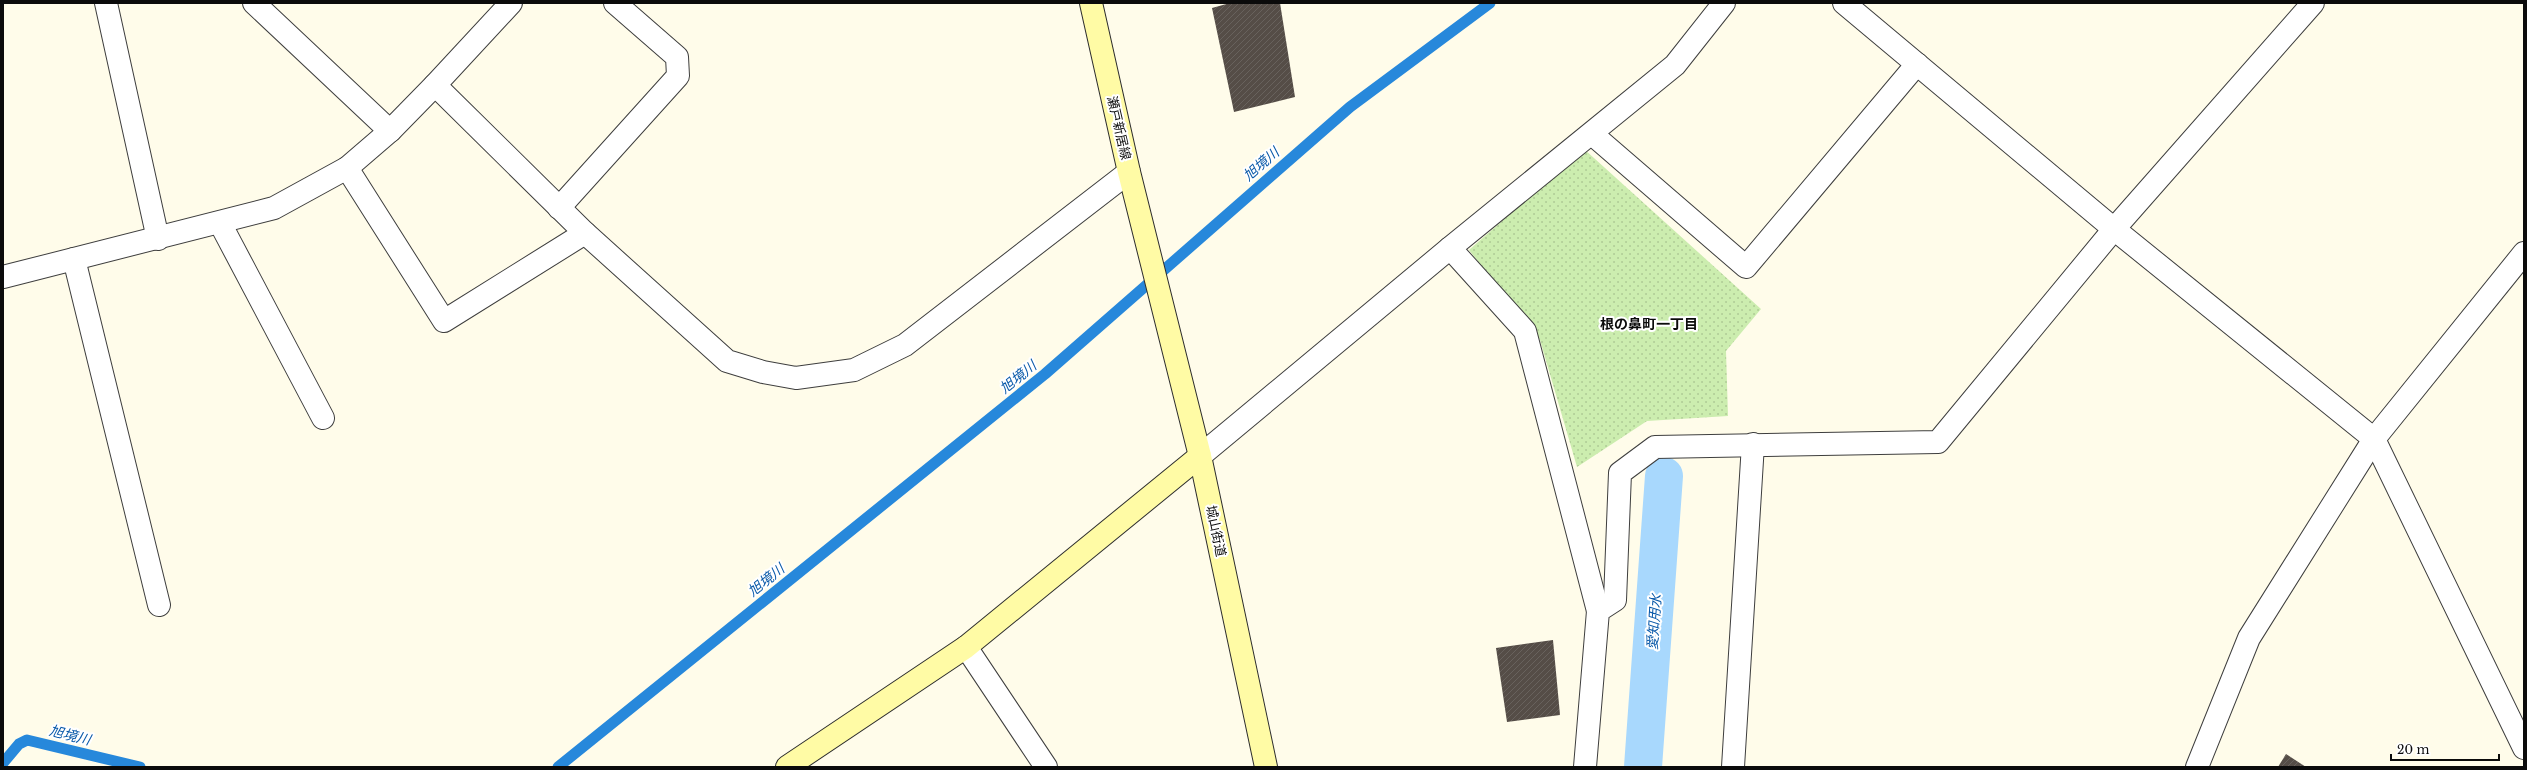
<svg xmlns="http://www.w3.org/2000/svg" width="2527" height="770" viewBox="0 0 2527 770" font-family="'Libre Baskerville','Noto Sans JP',serif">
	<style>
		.grass { fill: url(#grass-dots) }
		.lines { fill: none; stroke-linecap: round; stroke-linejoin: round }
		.stream { stroke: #2788db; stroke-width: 11 }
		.canal { stroke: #a8d8fd; stroke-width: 38 }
		.building { fill: url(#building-hatch) }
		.street-casing { stroke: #3e3e3e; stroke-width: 24 }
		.secondary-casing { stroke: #2d2d2d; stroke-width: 24 }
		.street { stroke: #fff; stroke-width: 22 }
		.secondary { stroke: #fffba5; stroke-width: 22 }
		.labels { text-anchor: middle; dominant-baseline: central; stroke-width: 4; stroke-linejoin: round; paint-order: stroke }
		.street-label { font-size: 13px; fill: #0b0b0b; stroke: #fff }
		.water-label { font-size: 14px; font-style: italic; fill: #0959a9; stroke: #fff }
		.neighbourhood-label { font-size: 14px; font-weight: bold; fill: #0b0b0b; stroke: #fff }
	</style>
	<defs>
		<pattern id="grass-dots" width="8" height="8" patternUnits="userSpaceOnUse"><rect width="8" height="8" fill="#ccedaf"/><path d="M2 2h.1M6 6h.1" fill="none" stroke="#aeca95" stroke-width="1.8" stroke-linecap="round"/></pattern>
		<pattern id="building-hatch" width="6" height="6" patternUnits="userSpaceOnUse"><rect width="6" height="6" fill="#554d47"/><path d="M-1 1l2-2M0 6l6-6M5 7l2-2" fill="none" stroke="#68625d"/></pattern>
	</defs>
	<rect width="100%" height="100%" fill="#fffcea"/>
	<path class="grass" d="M1584,149L1761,309L1726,351L1728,416L1647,421L1577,467L1540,340L1469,250Z"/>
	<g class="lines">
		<g class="stream">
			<path d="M3,763L19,744L27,740L140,767"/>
			<path d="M558,767L1045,374L1350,107L1490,3"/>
		</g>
		<path class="canal" d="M1643,767L1664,476"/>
	</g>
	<g class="building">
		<path d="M1230,3H1280L1295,97L1234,112L1212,8Z"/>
		<path d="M1553,640L1560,715L1507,722L1496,648Z"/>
		<path d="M2286,754L2306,767H2278Z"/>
	</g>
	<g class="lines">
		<g class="street-casing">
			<g id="street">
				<path d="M106,3L158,239"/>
				<path d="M254,3L390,131"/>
				<path d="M1844,3L2114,229L2374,439L2524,748"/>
				<path d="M435,85L585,233L727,361L763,372L796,378L854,370L905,345L1129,172"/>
				<path d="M1592,134L1746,267L1917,64"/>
				<path d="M347,168L444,321L585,233"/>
				<path d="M559,208L678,76L677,57L615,3"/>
				<path d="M220,223L323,418"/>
				<path d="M1450,248L1525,331L1598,611"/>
				<path d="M74,259L159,605"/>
				<path d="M3,277L274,208L347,168L390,131L435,85L511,3"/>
				<path d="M1200,456L1450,248L1675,65L1724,3"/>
				<path d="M966,647L1046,767"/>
				<path d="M1585,767L1598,611L1615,600L1620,473L1655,447L1938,442L2114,229L2313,3"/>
				<path d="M1733,767L1753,444"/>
				<path d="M2197,767L2249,638L2374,439L2524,253"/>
			</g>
		</g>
		<g class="secondary-casing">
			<g id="secondary">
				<path d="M1091,3L1129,172L1200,456L1266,767"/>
				<path d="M787,767L966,647L1200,456"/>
			</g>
		</g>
		<use href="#street" class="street"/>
		<use href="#secondary" class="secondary"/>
	</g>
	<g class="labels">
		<g class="street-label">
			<text transform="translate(1119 128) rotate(77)">瀬戸新居線</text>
			<text transform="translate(1216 531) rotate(78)">城山街道</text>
		</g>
		<g class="water-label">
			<text transform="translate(1261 164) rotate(-41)">旭境川</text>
			<text transform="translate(1018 377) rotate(-39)">旭境川</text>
			<text transform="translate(766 580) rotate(-39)">旭境川</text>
			<text transform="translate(1654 622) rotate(-86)">愛知用水</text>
			<text transform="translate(70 735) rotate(14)">旭境川</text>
		</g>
		<g class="neighbourhood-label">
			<text x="1649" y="324">根の鼻町一丁目</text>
		</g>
	</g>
	<rect width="2527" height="770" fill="none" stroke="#0b0b0b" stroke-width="8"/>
	<path d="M2391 754v6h108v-6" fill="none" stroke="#0b0b0b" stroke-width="2"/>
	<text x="2397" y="754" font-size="12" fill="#0b0b0b" stroke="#ffffff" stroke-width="3" paint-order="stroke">20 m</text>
</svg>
